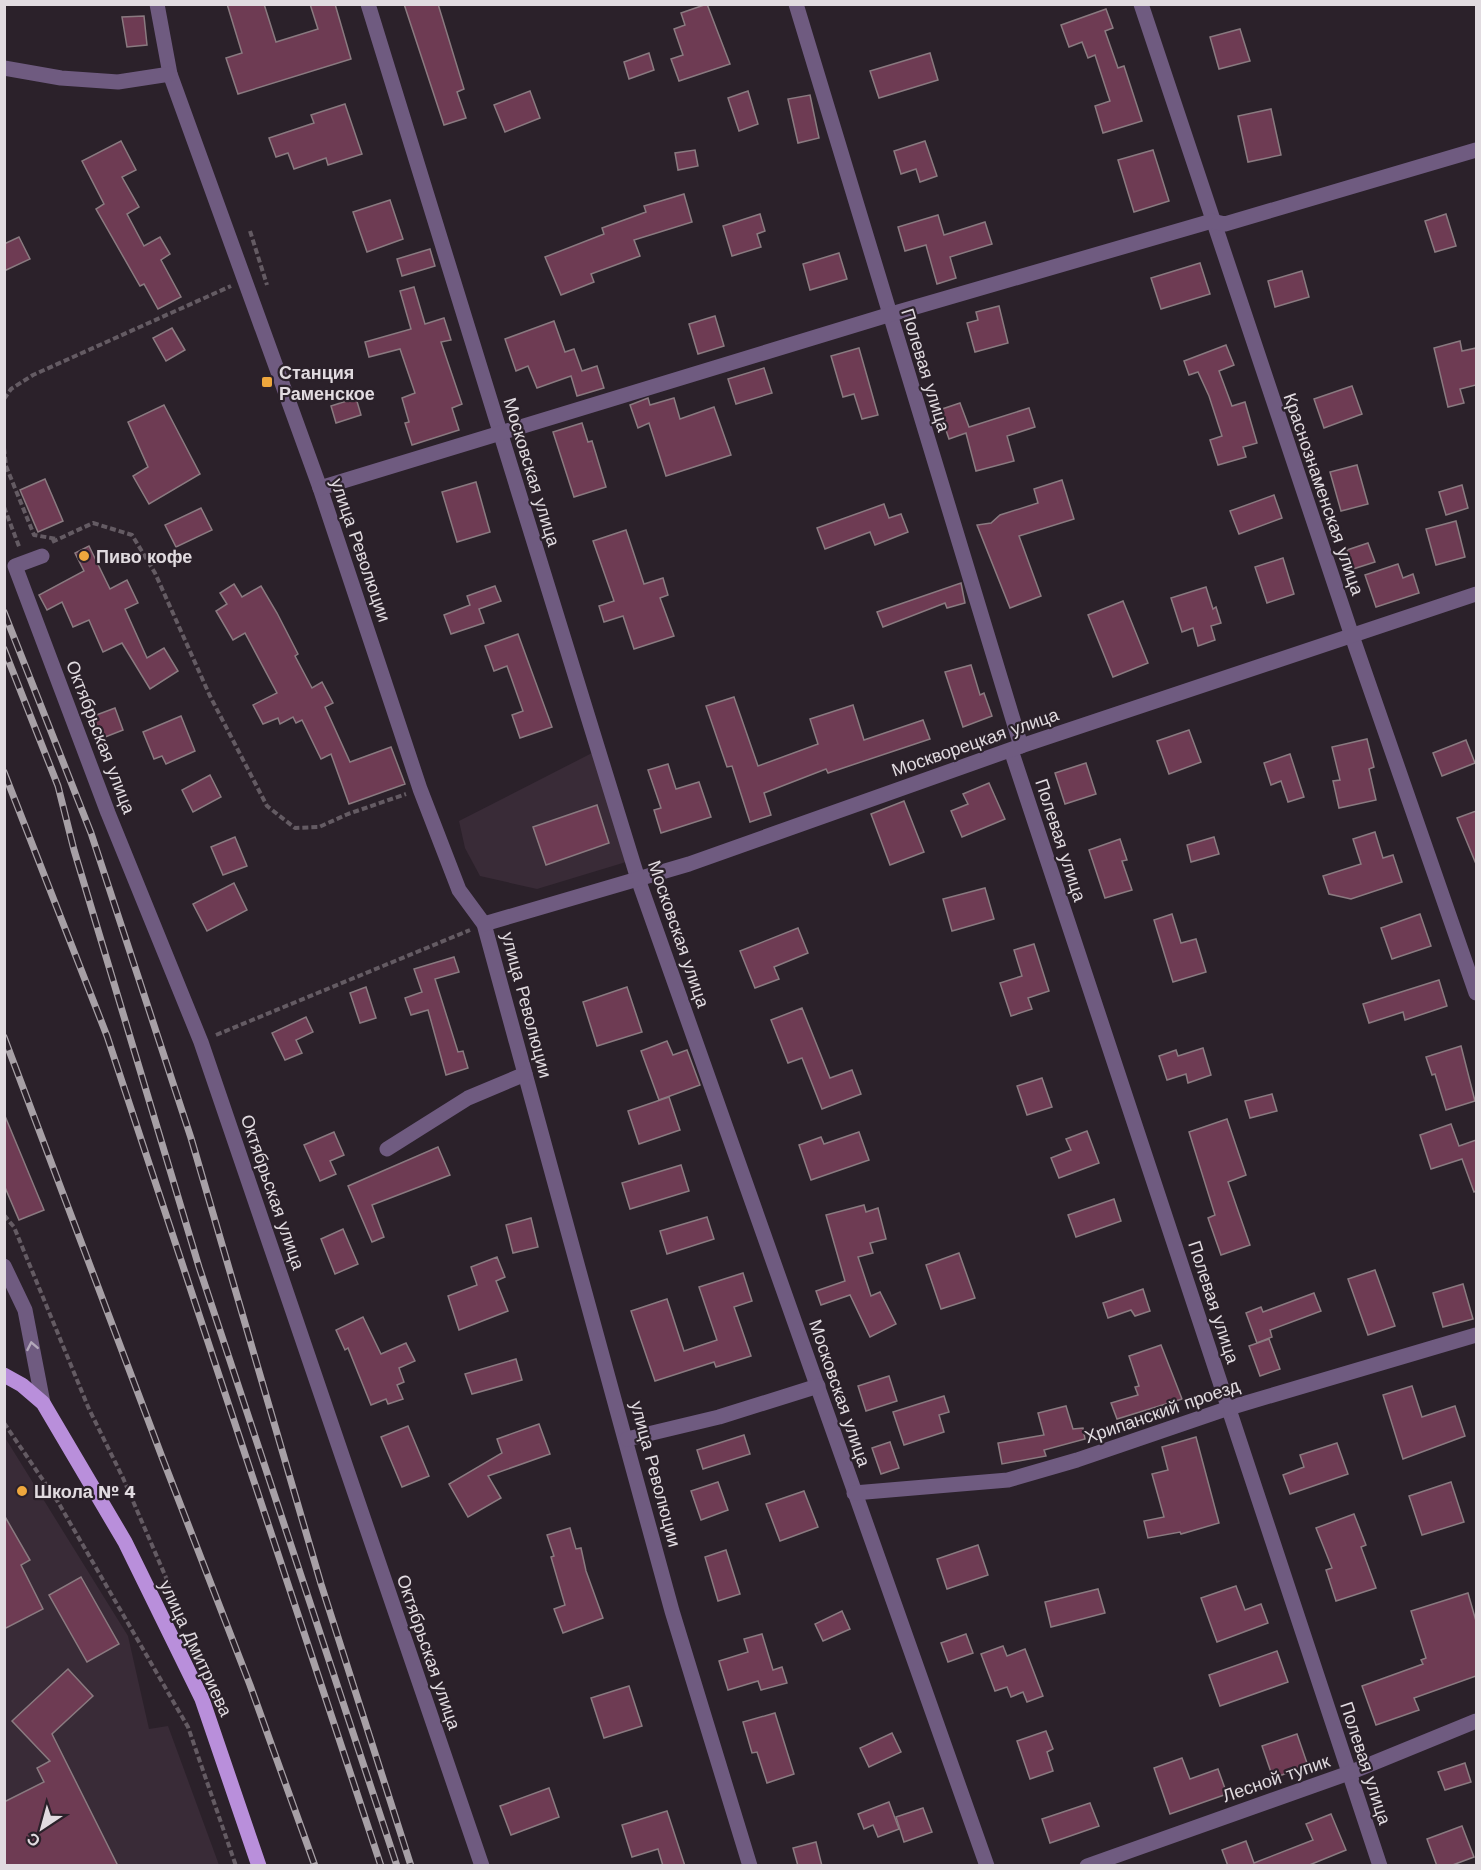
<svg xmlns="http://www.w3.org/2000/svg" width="1481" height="1870" viewBox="0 0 1481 1870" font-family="'Work Sans',sans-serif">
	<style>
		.built { fill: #392b37 }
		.building { fill: #6e3b53; stroke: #8a7a80; stroke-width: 1.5 }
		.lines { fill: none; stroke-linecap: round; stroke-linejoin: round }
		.path { stroke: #645b63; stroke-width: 4; stroke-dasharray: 6 3; stroke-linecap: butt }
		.minor { stroke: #6f5b80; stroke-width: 15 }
		.major { stroke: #b98fdb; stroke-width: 15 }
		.rail-casing { stroke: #a7a0a6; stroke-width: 7 }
		.rail { stroke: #2b212a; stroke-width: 4.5; stroke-dasharray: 14; stroke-linecap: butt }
		.oneway { stroke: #b3a8ba }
		.poi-dot { fill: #eea73d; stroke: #2b212a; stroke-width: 2 }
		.labels { text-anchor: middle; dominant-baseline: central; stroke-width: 4.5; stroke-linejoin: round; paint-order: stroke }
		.street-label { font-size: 18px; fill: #e1dbe0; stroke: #2b212a }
		.poi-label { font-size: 18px; font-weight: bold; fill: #e1dbe0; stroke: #2b212a; text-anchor: start }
	</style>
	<rect width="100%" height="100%" fill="#2b212a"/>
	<g class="built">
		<path d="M592,753L626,862L537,889L480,876L465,848L459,821Z"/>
		<path d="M4,1436L128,1636L149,1729L168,1726L219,1865H5Z"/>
	</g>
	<g class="building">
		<path d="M227,4H264L276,42L318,29L310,4H335L351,59L238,94L226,58L242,53Z"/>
		<path d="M404,4H438L464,89L457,92L466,118L444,125Z"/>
		<path d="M707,4L730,64L679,81L671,59L683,55L674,29L685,25L681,13Z"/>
		<path d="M1106,9L1113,28L1105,31L1118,68L1124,66L1142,121L1103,133L1095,106L1110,101L1095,55L1088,58L1082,42L1069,47L1061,25Z"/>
		<path d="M144,16L147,45L127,47L122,17Z"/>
		<path d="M1240,29L1250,61L1219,69L1210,37Z"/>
		<path d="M649,53L654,70L629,79L624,62Z"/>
		<path d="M930,53L938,80L879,98L870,71Z"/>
		<path d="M530,91L540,118L505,132L494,105Z"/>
		<path d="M748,91L758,124L739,131L728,98Z"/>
		<path d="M810,95L819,138L798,143L788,99Z"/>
		<path d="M345,104L362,154L328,165L326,158L294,169L288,153L276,157L269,138L314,123L311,115Z"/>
		<path d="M1271,109L1281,155L1248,162L1238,116Z"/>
		<path d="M121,141L136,170L122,177L139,207L127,214L144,246L160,237L170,254L161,260L181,297L158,309L144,284L140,286L96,209L104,204L82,161Z"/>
		<path d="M925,141L937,176L920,182L916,169L901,174L894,151Z"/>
		<path d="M695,150L698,166L678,170L675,153Z"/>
		<path d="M1153,150L1169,201L1134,212L1118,160Z"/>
		<path d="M684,194L692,222L634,240L640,256L591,274L594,282L561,295L545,257L604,234L602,228L646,212L644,206Z"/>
		<path d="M390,200L403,239L367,252L353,212Z"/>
		<path d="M760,214L765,231L757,234L761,247L732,256L723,226Z"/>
		<path d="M1446,214L1456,246L1435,252L1425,221Z"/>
		<path d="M938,215L944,235L985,222L992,244L950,257L956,278L937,284L926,245L905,251L898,227Z"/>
		<path d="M19,237L30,259L4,271V244Z"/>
		<path d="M430,249L435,266L402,276L397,259Z"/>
		<path d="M839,253L847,279L810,290L803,264Z"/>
		<path d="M1200,263L1210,294L1161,309L1151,278Z"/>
		<path d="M1302,271L1309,297L1275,307L1268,281Z"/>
		<path d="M414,287L425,324L444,318L451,340L441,342L462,404L452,408L459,430L412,445L405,423L409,422L402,398L415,393L400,349L369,357L365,342L411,329L400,291Z"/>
		<path d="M999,306L1008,343L975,352L967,323L978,320L976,312Z"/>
		<path d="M715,316L724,346L698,354L689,324Z"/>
		<path d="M554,321L565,352L574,349L582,371L597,366L604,388L577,396L571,376L537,388L528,366L516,371L505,339Z"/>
		<path d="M172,328L185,350L166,361L153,338Z"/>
		<path d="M1460,341L1462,351L1476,348V385L1460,389L1464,403L1448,407L1434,348Z"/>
		<path d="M1226,345L1234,365L1219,371L1232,406L1245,402L1257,443L1243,447L1246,457L1218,465L1210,440L1222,436L1209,396L1198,372L1189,375L1184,361Z"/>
		<path d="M859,348L878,415L862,419L854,394L843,397L831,356Z"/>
		<path d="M764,368L772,393L736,404L728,379Z"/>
		<path d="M1352,386L1362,414L1324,428L1314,399Z"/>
		<path d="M356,398L361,415L336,423L331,406Z"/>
		<path d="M648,398L650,405L674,398L680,419L714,407L731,455L666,476L649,423L638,428L630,405Z"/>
		<path d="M960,403L969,427L1029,408L1035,427L1007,436L1014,461L976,471L966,433L949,439L939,410Z"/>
		<path d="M164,405L200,474L149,504L133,476L148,467L128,422Z"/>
		<path d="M582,423L588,442L592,441L606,487L574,497L553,432Z"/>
		<path d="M1357,465L1368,504L1341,511L1330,472Z"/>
		<path d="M45,479L63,521L38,532L20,490Z"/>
		<path d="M1062,480L1074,519L1019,536L1041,596L1010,608L977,525L991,523L1000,515L1038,503L1034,489Z"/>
		<path d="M476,482L490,532L457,542L442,492Z"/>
		<path d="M1462,485L1468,508L1446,515L1439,492Z"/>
		<path d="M1274,495L1282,518L1239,534L1230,511Z"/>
		<path d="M884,504L889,518L901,514L908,532L875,545L870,532L825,549L817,528Z"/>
		<path d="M201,508L212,530L176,547L165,525Z"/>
		<path d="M1456,521L1465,557L1436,565L1426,529Z"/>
		<path d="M626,530L644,584L663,578L668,595L660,598L674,636L634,649L623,616L604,622L599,606L614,601L593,541Z"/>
		<path d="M1368,543L1375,562L1353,569L1347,550Z"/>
		<path d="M89,546L110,589L127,580L138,603L125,609L147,658L164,648L178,671L150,689L122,643L103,652L89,620L73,627L62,602L47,610L39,595L84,571L75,553Z"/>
		<path d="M1283,558L1294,594L1267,603L1255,567Z"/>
		<path d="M1398,564L1403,578L1413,574L1419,593L1376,607L1365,575Z"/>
		<path d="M961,583L965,603L947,608L945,603L883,627L877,612Z"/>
		<path d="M234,584L242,597L261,586L277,613L298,654L295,656L312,688L322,682L333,703L325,707L350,762L391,747L405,784L349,804L331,754L321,759L302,720L296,723L293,717L280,724L278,718L263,724L253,705L277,693L245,633L233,640L216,611L227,604L220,593Z"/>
		<path d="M495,586L501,601L479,609L484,623L451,634L444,615L470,605L467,596Z"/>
		<path d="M1206,587L1213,609L1216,607L1221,623L1211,626L1215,640L1198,646L1193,628L1182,632L1171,598Z"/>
		<path d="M1123,601L1148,663L1113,677L1088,615Z"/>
		<path d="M518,634L552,727L520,738L512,715L523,711L507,666L494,671L485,646Z"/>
		<path d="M971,665L980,695L984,693L992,716L963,727L945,672Z"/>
		<path d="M734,697L758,766L818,744L810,719L853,705L864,740L923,720L930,739L828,773L826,769L764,793L771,815L750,822L732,766L727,767L706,706Z"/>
		<path d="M115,708L123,730L100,739L91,717Z"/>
		<path d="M181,716L195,751L166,764L162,756L154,759L143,732Z"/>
		<path d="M1189,730L1201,762L1169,774L1157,741Z"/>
		<path d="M1367,739L1374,767L1369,769L1376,800L1339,808L1333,781L1340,780L1332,747Z"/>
		<path d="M1466,740L1475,763L1442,776L1433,753Z"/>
		<path d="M1290,754L1304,797L1288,802L1281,781L1271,785L1264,763Z"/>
		<path d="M1086,763L1096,794L1065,804L1055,773Z"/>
		<path d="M668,764L676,789L699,782L711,817L661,833L654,810L661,808L648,770Z"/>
		<path d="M210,775L221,797L193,812L182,790Z"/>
		<path d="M989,783L1005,819L962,837L951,811L968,804L963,794Z"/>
		<path d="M904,801L924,852L890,865L871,814Z"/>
		<path d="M597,805L609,843L546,865L533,827Z"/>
		<path d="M1476,811V864L1457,818Z"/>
		<path d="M1375,832L1383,858L1393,855L1402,882L1351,899L1329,894L1323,876L1361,864L1353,839Z"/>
		<path d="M235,837L247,866L223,875L211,847Z"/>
		<path d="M1214,837L1219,854L1191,862L1187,845Z"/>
		<path d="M1120,839L1127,860L1122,861L1132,890L1105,898L1089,850Z"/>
		<path d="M234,883L247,910L207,931L193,904Z"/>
		<path d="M985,888L994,919L952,931L943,899Z"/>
		<path d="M1172,914L1181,943L1196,939L1206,972L1173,982L1154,920Z"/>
		<path d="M1420,914L1431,946L1392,959L1381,928Z"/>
		<path d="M798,928L808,953L774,967L779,979L755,988L740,951Z"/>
		<path d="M1034,944L1049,991L1028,998L1032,1009L1011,1016L1000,983L1022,976L1014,950Z"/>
		<path d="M454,957L459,972L435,979L458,1052L463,1051L468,1068L446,1075L428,1010L411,1015L405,998L422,992L414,969Z"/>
		<path d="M1439,980L1447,1006L1405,1020L1403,1012L1369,1023L1363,1004Z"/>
		<path d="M366,987L376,1018L360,1023L350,993Z"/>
		<path d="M627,987L642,1032L597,1046L583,1002Z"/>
		<path d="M802,1008L830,1078L852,1070L861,1094L822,1109L802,1058L788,1063L771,1020Z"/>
		<path d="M306,1017L313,1032L296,1040L302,1053L285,1060L272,1033Z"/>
		<path d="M667,1041L673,1055L687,1050L700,1085L659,1100L641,1051Z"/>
		<path d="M1461,1046L1475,1101L1446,1110L1435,1074L1432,1075L1426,1057Z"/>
		<path d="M1203,1048L1211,1075L1188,1083L1186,1074L1167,1080L1159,1056L1176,1050L1178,1056Z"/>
		<path d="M1042,1078L1052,1107L1027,1115L1017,1086Z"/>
		<path d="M1272,1094L1277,1111L1250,1118L1245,1101Z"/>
		<path d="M669,1097L680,1130L639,1144L628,1111Z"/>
		<path d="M5,1116L44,1210L19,1220L4,1185Z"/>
		<path d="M1227,1119L1246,1175L1228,1182L1250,1245L1221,1255L1208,1218L1215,1215L1189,1132Z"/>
		<path d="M1451,1124L1459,1146L1476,1140V1191L1474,1192L1462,1159L1431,1169L1420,1135Z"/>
		<path d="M1087,1131L1099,1163L1059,1178L1051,1158L1071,1150L1066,1139Z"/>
		<path d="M334,1132L344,1155L330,1161L336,1174L320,1181L304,1145Z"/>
		<path d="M859,1132L869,1160L811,1180L799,1145L821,1137L824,1144Z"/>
		<path d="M438,1147L450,1175L372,1205L384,1237L372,1242L348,1186Z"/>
		<path d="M681,1165L689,1191L630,1209L622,1183Z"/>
		<path d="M1114,1199L1121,1221L1076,1237L1068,1215Z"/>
		<path d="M864,1205L866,1212L878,1208L886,1239L870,1243L873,1253L858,1257L871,1296L880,1292L896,1324L870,1337L850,1295L821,1305L816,1291L845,1281L826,1215Z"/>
		<path d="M707,1217L714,1239L667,1254L660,1231Z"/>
		<path d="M531,1218L538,1247L513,1253L506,1225Z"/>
		<path d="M343,1229L358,1264L335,1274L321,1239Z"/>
		<path d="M959,1253L975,1298L941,1309L926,1265Z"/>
		<path d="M497,1257L505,1277L496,1281L508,1311L459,1330L448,1296L477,1285L471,1267Z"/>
		<path d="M1375,1270L1395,1326L1368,1335L1348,1279Z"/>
		<path d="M743,1273L752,1301L734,1307L751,1356L716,1367L714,1362L655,1381L631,1311L667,1299L684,1351L717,1340L699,1287Z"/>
		<path d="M1463,1284L1473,1319L1443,1327L1433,1293Z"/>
		<path d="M1143,1289L1150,1311L1135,1316L1131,1310L1108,1318L1103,1303Z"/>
		<path d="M1314,1293L1321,1311L1270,1330L1272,1337L1257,1343L1246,1313L1261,1307L1263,1312Z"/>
		<path d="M363,1317L381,1354L406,1343L415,1361L399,1368L404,1382L397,1385L403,1399L388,1404L386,1399L371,1405L348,1348L345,1350L336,1330Z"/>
		<path d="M1269,1339L1280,1369L1260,1376L1249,1346Z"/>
		<path d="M1161,1345L1182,1399L1117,1419L1111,1403L1138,1395L1135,1387L1139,1386L1129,1356Z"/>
		<path d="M516,1359L522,1380L472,1394L465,1374Z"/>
		<path d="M889,1376L897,1401L866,1411L858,1386Z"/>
		<path d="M1412,1386L1422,1417L1455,1406L1465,1436L1403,1459L1383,1395Z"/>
		<path d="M944,1396L949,1412L939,1415L944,1432L904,1445L893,1412Z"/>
		<path d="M1066,1406L1073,1429L1083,1428L1085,1439L1044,1450L1046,1456L1002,1464L998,1443L1044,1435L1038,1413Z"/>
		<path d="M539,1424L550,1454L488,1476L501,1498L468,1517L449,1484L502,1453L497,1439Z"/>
		<path d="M408,1426L429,1476L402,1487L381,1437Z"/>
		<path d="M744,1435L750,1454L703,1469L697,1450Z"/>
		<path d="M1196,1437L1219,1523L1181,1534L1180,1532L1148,1538L1144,1521L1164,1517L1152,1474L1168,1470L1162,1447Z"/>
		<path d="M890,1442L899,1468L881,1474L872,1448Z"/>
		<path d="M1337,1443L1348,1474L1290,1494L1283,1475L1304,1467L1300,1455Z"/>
		<path d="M718,1482L728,1510L701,1520L691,1491Z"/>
		<path d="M1451,1482L1464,1522L1422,1535L1409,1496Z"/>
		<path d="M804,1491L818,1527L780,1541L766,1504Z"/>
		<path d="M1354,1514L1366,1545L1361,1547L1376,1588L1336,1601L1326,1570L1332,1568L1316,1528Z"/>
		<path d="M4,1515L30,1560L21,1565L43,1609L4,1629Z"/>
		<path d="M570,1528L576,1549L581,1548L586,1571L603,1618L563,1633L554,1609L565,1605L551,1557L554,1556L547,1535Z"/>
		<path d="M978,1545L988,1575L947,1589L937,1559Z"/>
		<path d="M726,1550L740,1594L718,1601L705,1557Z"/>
		<path d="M81,1577L119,1644L87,1662L49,1595Z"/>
		<path d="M1236,1586L1245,1610L1261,1604L1268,1623L1217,1642L1201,1598Z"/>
		<path d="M1098,1589L1105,1613L1051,1627L1045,1602Z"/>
		<path d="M1468,1593L1476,1621V1676L1414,1698L1419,1710L1376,1725L1362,1686L1423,1664L1421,1660L1426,1658L1411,1611Z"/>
		<path d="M842,1611L850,1629L823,1641L815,1624Z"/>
		<path d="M762,1634L773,1670L782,1667L787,1683L761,1690L758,1681L728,1690L719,1661L748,1652L744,1639Z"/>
		<path d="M966,1634L973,1653L948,1662L941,1643Z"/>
		<path d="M1003,1646L1007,1656L1025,1649L1043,1696L1027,1702L1023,1692L1011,1697L1007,1687L995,1691L981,1654Z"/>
		<path d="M1277,1651L1288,1682L1220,1706L1209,1675Z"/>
		<path d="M68,1669L93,1696L52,1734L118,1866H4V1802L44,1782L37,1768L50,1761L12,1721Z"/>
		<path d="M629,1686L642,1726L604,1738L591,1698Z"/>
		<path d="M775,1713L794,1774L767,1783L757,1752L752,1753L743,1722Z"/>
		<path d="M1046,1731L1053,1749L1047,1752L1053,1771L1030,1779L1017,1741Z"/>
		<path d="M892,1733L901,1752L869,1767L860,1748Z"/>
		<path d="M1297,1734L1308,1766L1273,1778L1262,1746Z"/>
		<path d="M1182,1758L1190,1779L1218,1769L1227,1794L1170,1814L1154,1768Z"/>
		<path d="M1465,1763L1471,1782L1445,1790L1438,1772Z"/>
		<path d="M549,1788L559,1817L511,1835L500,1806Z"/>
		<path d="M889,1802L899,1829L878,1837L873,1825L864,1829L858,1814Z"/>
		<path d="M1090,1803L1099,1826L1050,1843L1042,1819Z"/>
		<path d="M923,1808L932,1832L904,1842L896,1817Z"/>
		<path d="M667,1811L685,1866H663L658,1849L632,1857L622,1825Z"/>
		<path d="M1331,1814L1346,1850L1307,1866H1228L1222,1850L1246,1841L1254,1863L1313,1840L1306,1824Z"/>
		<path d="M1462,1826L1474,1857L1450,1866H1437L1427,1839Z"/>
		<path d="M816,1842L822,1866H798L793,1848Z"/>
	</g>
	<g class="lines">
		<g class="path">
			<path d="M250,231L267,285"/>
			<path d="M4,399L11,389L33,375L231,286"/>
			<path d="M4,448L6,466L34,535L57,539"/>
			<path d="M4,507L20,549"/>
			<path d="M52,542L93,523L132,535L155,573L210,696L267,806L295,828L319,827L348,814L406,794"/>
			<path d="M216,1035L470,930"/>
			<path d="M4,1215L14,1227L89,1409L123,1478L183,1617"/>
			<path d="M4,1423L58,1502L188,1727L236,1866"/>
		</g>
		<g class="minor">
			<path d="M157,4L170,74L320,488L420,789L459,890L484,924L672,1611L750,1866"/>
			<path d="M368,4L638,879L987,1866"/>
			<path d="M796,4L1021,746"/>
			<path d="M1141,4L1352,636L1476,993"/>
			<path d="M4,68L61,78L118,82L170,74"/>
			<path d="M320,488L888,315L1212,221L1225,224L1476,150"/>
			<path d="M42,556L15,566L108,813L201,1042L482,1866"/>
			<path d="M1011,750L1380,1866"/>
			<path d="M484,924L689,864L1021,746L1476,594"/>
			<path d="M387,1149L468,1098L525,1074"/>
			<path d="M4,1266L25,1310L43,1403"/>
			<path d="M627,1439L719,1417L818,1386"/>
			<path d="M854,1493L1008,1480L1077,1460L1229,1408L1476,1335"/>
			<path d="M1087,1866L1349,1773L1476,1721"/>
		</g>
		<path class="major" d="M4,1375L22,1385L43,1403L125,1542L202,1699L259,1866"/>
		<g class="rail-casing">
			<g id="rail">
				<path d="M4,612L91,833L191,1138L321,1584L411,1866"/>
				<path d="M4,649L58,786L74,850L199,1267L397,1866"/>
				<path d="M4,772L107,1036L381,1866"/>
				<path d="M4,1037L162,1457L250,1685L315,1866"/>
			</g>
		</g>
		<use href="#rail" class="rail"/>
	</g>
	<defs><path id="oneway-chevron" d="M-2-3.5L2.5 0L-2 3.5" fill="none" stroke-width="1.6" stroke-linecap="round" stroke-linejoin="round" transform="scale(1.5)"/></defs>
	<use class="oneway" href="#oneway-chevron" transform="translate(32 1346) rotate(-101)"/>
	<g class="poi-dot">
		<rect x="261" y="376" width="12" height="12" rx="3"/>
		<circle cx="84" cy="556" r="6"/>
		<circle cx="22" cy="1491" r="6"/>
	</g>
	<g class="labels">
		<g class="street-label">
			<text transform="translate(926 370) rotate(73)">Полевая улица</text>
			<text transform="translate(532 472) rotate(73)">Московская улица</text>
			<text transform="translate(1324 494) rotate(71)">Краснознаменская улица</text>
			<text transform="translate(361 550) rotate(71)">улица Революции</text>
			<text transform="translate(101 737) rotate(69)">Октябрьская улица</text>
			<text transform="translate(975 742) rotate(-19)">Москворецкая улица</text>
			<text transform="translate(1061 840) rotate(72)">Полевая улица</text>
			<text transform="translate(679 934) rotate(71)">Московская улица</text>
			<text transform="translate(527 1005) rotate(75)">улица Революции</text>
			<text transform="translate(273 1192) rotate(71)">Октябрьская улица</text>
			<text transform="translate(1214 1302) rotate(72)">Полевая улица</text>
			<text transform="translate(840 1393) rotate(71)">Московская улица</text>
			<text transform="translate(1162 1411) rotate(-19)">Хрипанский проезд</text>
			<text transform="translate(656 1474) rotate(75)">улица Революции</text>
			<text transform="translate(196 1648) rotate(65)">улица Дмитриева</text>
			<text transform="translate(429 1652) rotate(71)">Октябрьская улица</text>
			<text transform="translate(1366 1763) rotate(72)">Полевая улица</text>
			<text transform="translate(1276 1778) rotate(-19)">Лесной тупик</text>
		</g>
		<g class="poi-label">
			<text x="279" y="372">Станция<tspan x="279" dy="21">Раменское</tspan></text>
			<text x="96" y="556">Пиво кофе</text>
			<text x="34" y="1491">Школа № 4</text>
		</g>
	</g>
	<rect width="1481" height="1870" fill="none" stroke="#e1dbe0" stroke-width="12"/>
	<g transform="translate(42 1828) rotate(216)" stroke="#2b212a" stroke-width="4.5" paint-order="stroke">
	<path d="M0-4.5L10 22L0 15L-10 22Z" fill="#e1dbe0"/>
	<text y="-9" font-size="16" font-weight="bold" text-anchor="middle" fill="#e1dbe0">С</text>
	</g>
</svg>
